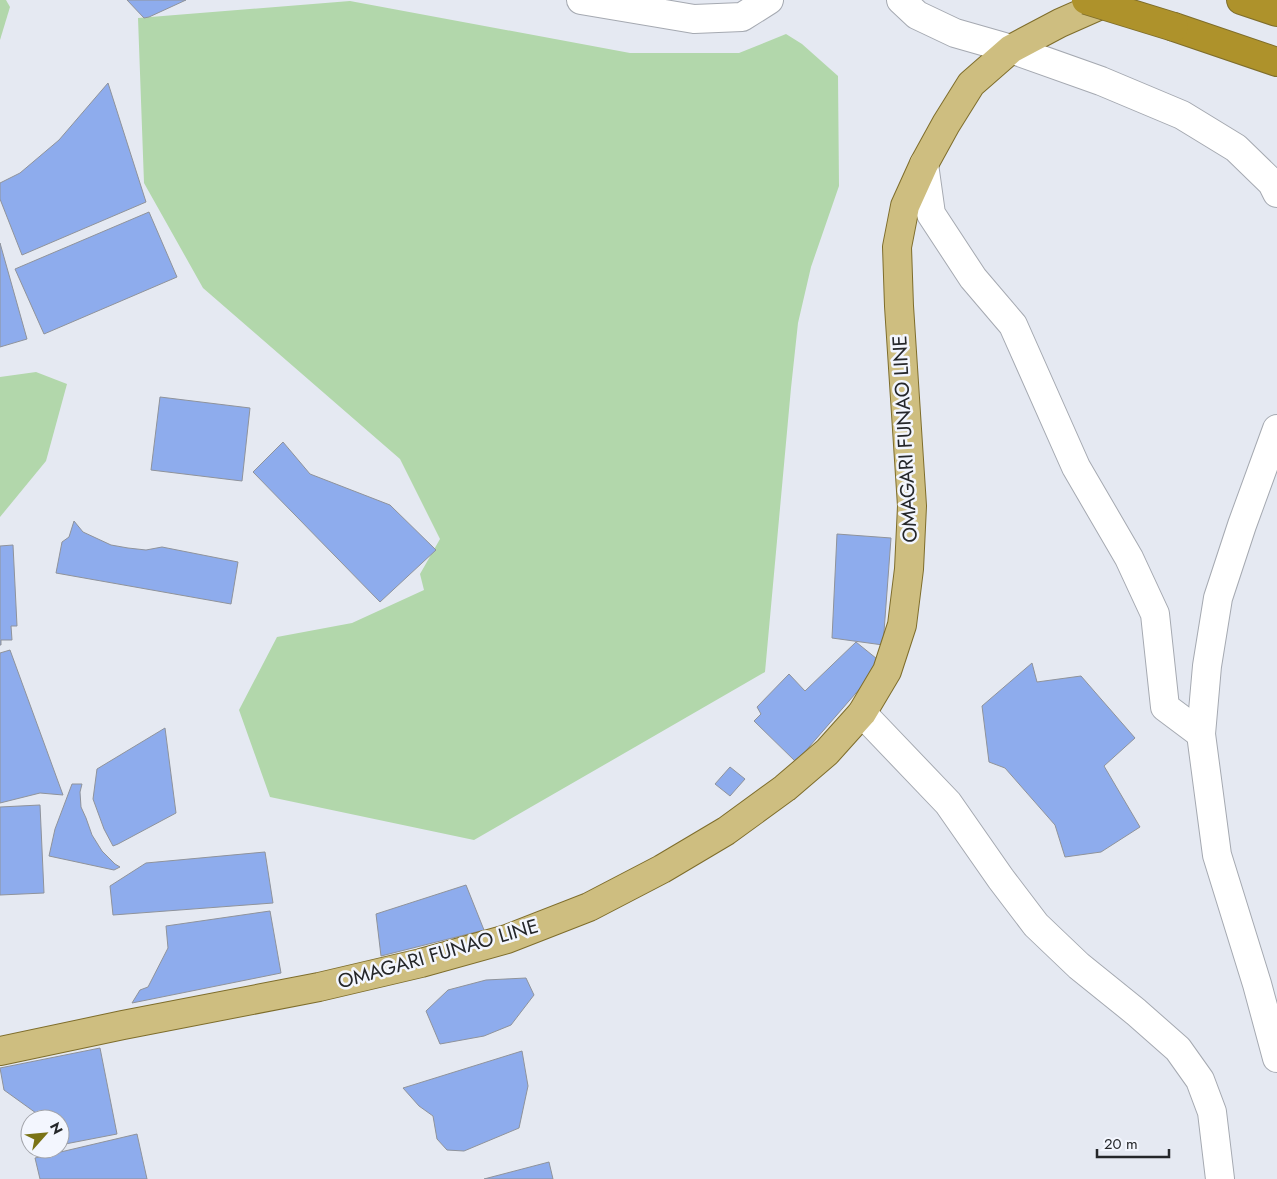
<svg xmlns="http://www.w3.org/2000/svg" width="1277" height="1179" viewBox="0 0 1277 1179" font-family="Jost,sans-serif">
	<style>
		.green { fill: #b2d7ab }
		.building { fill: #8eaced; stroke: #8f939b }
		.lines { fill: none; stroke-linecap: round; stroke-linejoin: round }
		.minor-casing { stroke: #a5a9b1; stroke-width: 30 }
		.major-casing { stroke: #7e6d2b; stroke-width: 30 }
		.highway-casing { stroke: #7e6d2b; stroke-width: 30 }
		.minor { stroke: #fff; stroke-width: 28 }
		.major { stroke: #cebe80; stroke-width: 28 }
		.highway { stroke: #ae922b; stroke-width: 28 }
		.highway-bridge-casing { stroke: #7e6d2b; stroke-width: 30; stroke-linecap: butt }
		.highway-bridge { stroke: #ae922b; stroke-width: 28 }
		.labels { text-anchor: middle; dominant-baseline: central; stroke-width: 5; stroke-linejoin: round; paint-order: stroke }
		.street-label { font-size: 20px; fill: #25272a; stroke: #f3f6fe }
	</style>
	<rect width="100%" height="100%" fill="#e5e9f2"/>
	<g class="green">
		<path d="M0,0H6L10,7L0,40Z"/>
		<path d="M350,1L630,53H739L786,34L802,44L838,76L839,186L811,267L798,323L791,388L765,672L474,840L270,797L239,710L277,637L352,623L424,590L420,574L440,539L400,459L203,288L144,183L138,18Z"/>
		<path d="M36,372L67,384L46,461L0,517V377Z"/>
	</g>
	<g class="building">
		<path d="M127,0H186L149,17L144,18Z"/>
		<path d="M108,83L146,202L22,255L0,199V183L20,173L59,140Z"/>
		<path d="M149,212L177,277L44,334L15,269Z"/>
		<path d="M0,243L27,339L0,347Z"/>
		<path d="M160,397L250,408L242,481L151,470Z"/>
		<path d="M283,442L310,474L390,505L436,550L380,602L253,472Z"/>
		<path d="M74,521L83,532L111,545L128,548L146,550L162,547L238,562L231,604L56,573L62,542L69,537Z"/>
		<path d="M837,534L891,538L883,645L832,638Z"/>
		<path d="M13,545L17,626H11L12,640H1V645H0V546Z"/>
		<path d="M856,642L882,663L796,762L754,721L761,714L757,707L789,674L805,691Z"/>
		<path d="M10,650L63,795L40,793L0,803V653Z"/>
		<path d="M1032,663L1037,682L1081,676L1135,738L1104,766L1140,827L1101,852L1065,857L1055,825L1005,768L989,762L982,706Z"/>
		<path d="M165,728L176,813L118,844L113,846L104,829L93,799L97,769Z"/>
		<path d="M730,767L745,779L730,796L715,784Z"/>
		<path d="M72,784H82L80,792L81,807L86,818L92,835L102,851L115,864L120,867L114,870L49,856L55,829Z"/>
		<path d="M40,805L44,893L0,895V807Z"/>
		<path d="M265,852L273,903L113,915L110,886L146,863Z"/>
		<path d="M466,885L484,930L381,956L376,914Z"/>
		<path d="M270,911L281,973L132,1003L140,990L148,987L168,948L166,926Z"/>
		<path d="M526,978L534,995L511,1025L484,1036L440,1044L426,1011L448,990L486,980Z"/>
		<path d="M100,1048L117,1134L60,1145V1119H38L36,1113L4,1090L0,1068Z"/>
		<path d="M522,1051L528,1086L519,1128L464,1151L447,1150L437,1139L433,1116L419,1106L403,1088Z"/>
		<path d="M137,1134L147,1179H40L35,1158Z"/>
		<path d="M549,1162L553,1179H484Z"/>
	</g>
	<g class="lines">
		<g class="minor-casing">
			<g id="minor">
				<path d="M581,0L694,19L742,17L769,0"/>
				<path d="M901,0L917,15L955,33L1011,49L1101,81L1182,115L1236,148L1272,183L1277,193"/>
				<path d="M924,164L931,214L973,278L1013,325L1076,467L1129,558L1155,614L1165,707L1201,734"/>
				<path d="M1277,429L1242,525L1218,598L1207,666L1201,734L1217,855L1257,984L1277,1058"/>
				<path d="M862,713L948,803L1001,879L1036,925L1079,966L1136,1012L1178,1049L1200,1080L1212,1112L1220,1179"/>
			</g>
		</g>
		<g class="major-casing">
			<path id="major" d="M0,1051L123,1025L319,987L421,963L507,939L589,907L662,869L726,831L785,788L827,752L862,713L887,671L902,625L909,569L912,506L899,306L897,247L905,206L924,164L946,124L971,84L1011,49L1060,23L1112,0"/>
		</g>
		<g class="highway-casing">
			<g id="highway">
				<path d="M1241,0L1277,12"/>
				<path d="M1174,27L1277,62"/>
			</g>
		</g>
		<use href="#minor" class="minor"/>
		<use href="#major" class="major"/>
		<use href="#highway" class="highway"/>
		<g class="highway-bridge-casing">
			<path id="highway-bridge" d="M1086,0L1174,27"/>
		</g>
		<use href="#highway-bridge" class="highway-bridge"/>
	</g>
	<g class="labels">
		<g class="street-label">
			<text transform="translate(905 439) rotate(-93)">OMAGARI FUNAO LINE</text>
			<text transform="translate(438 954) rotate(-16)">OMAGARI FUNAO LINE</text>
		</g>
	</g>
	<g transform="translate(45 1134) rotate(63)"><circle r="24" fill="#f3f6fe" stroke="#a1a3a9"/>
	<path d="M0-4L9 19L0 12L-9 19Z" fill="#7a7316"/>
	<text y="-8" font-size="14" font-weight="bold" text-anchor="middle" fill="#25272a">N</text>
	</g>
	<path d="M1097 1149v8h72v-8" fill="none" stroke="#25272a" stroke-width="2.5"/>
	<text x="1104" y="1149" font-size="15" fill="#25272a" stroke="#f3f6fe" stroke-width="4" paint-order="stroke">20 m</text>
</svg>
